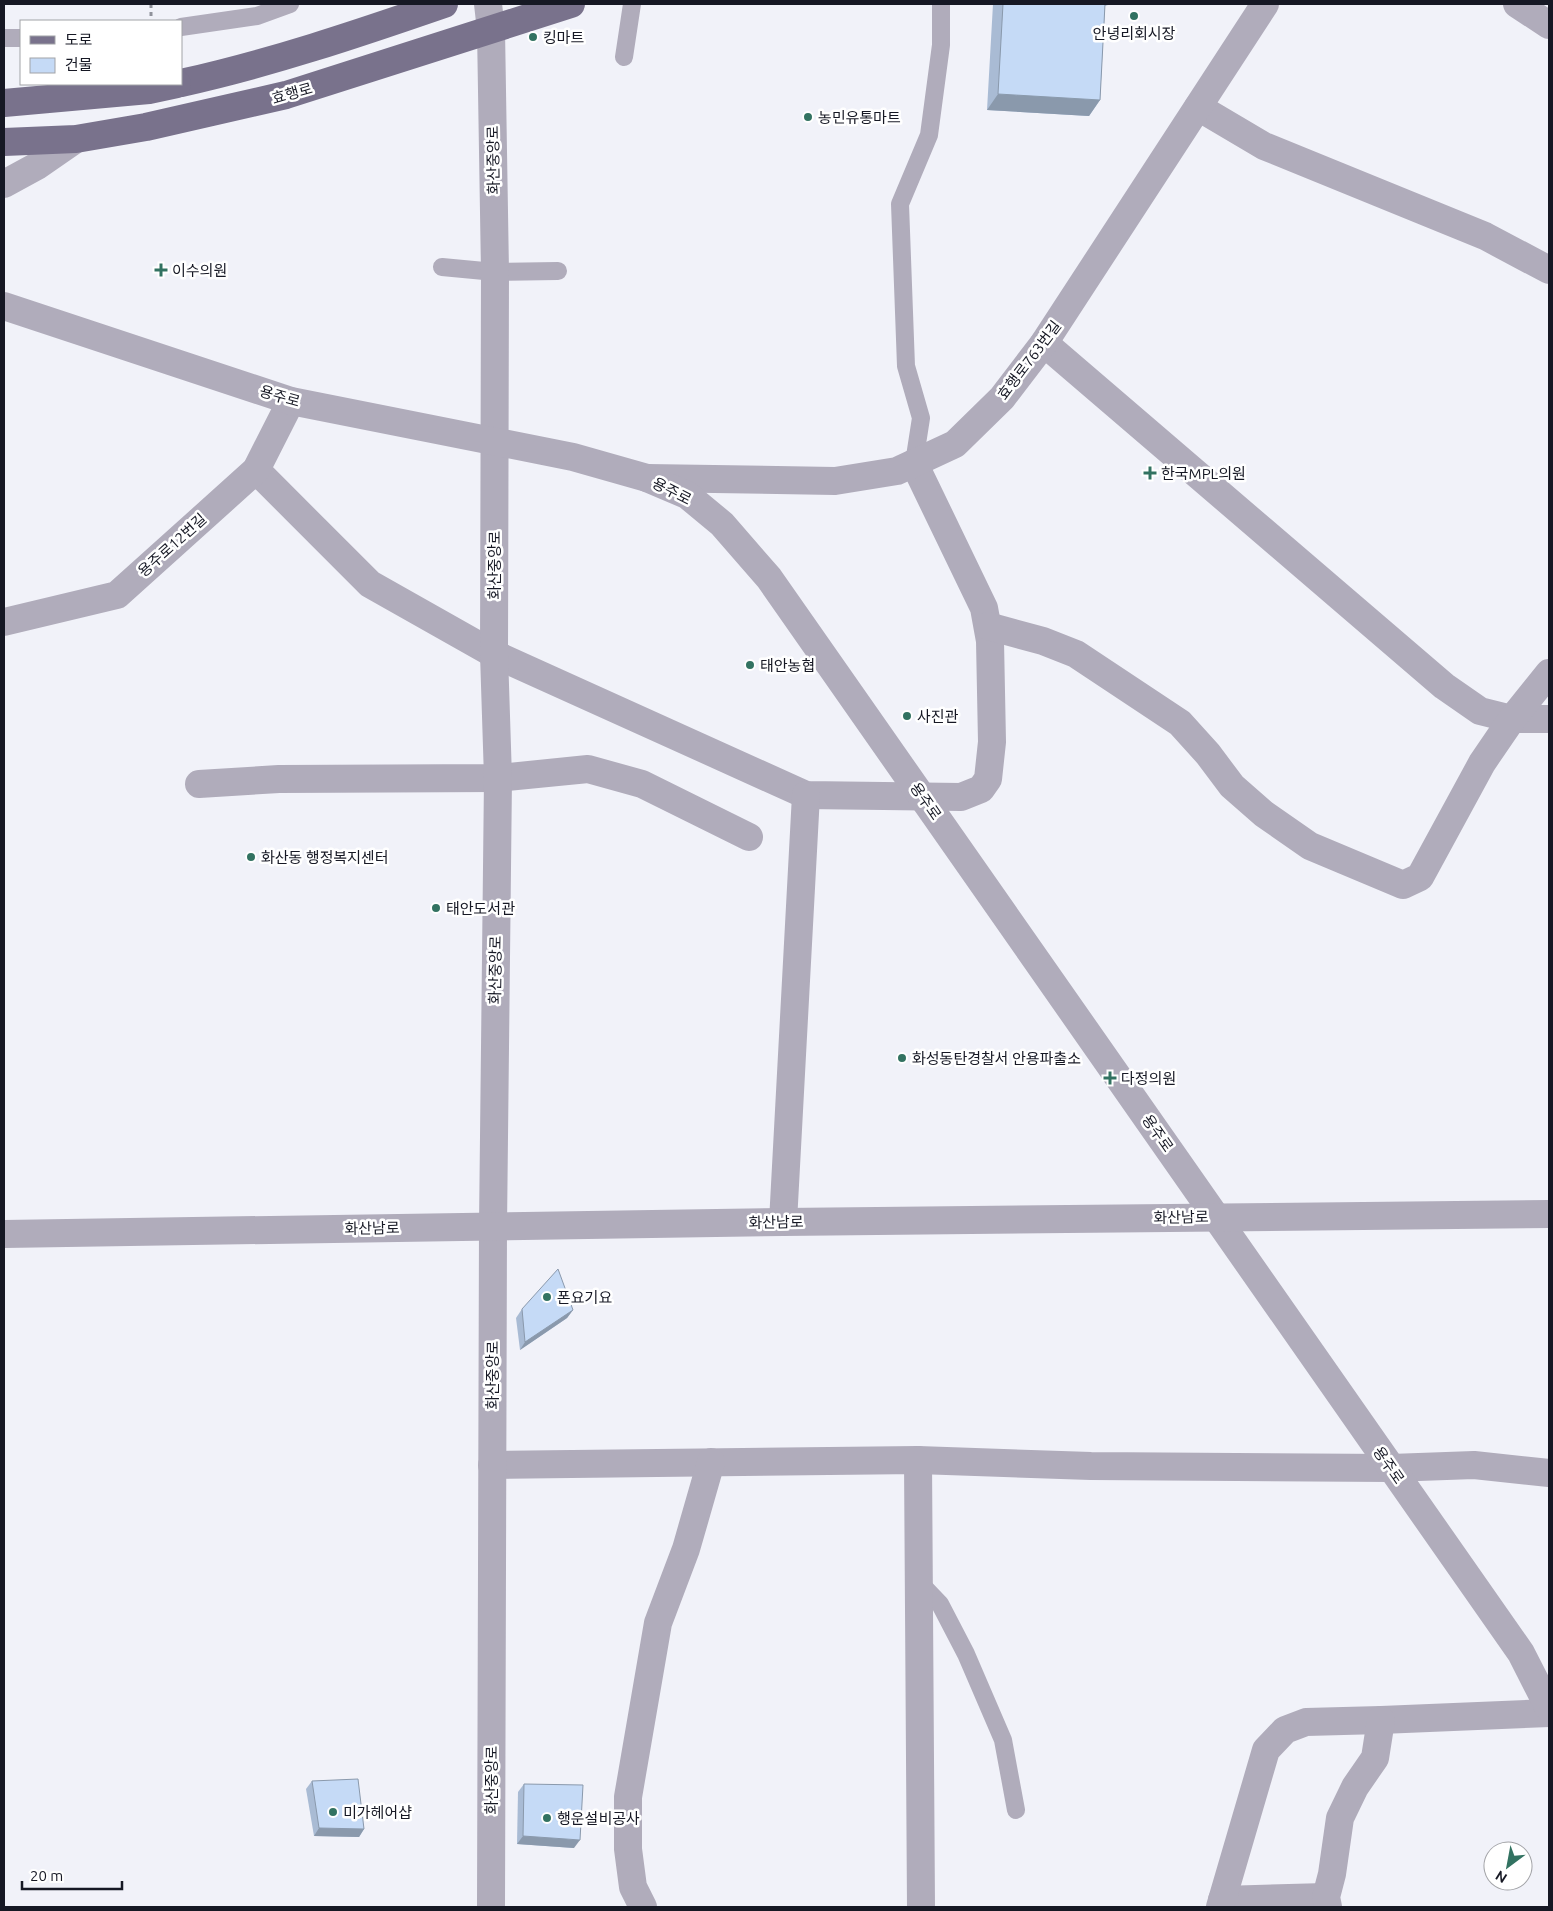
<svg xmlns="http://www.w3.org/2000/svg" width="1553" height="1911" viewBox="0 0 1553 1911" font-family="Ubuntu,'Noto Sans KR',sans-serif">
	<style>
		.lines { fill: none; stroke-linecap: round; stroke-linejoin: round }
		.path { stroke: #90929b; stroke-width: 3; stroke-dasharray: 4 4; stroke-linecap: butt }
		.service { stroke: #b0acbb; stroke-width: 18 }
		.minor { stroke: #b0acbb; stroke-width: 28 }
		.tertiary { stroke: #b0acbb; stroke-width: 28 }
		.primary { stroke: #79728c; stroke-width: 28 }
		.wall { fill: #a9bbd4 }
		.shaded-wall { fill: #8a99ac }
		.building { fill: #c5daf6; stroke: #8a99ac }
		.poi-dot { fill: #327261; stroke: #fff; stroke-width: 2 }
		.labels { text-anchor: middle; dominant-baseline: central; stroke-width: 5; stroke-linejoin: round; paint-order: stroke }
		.poi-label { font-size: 15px; fill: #161824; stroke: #fff; text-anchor: start }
		.street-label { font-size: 15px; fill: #161824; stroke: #fff }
	</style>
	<rect width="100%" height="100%" fill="#f1f2f9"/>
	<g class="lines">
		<path class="path" d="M151,4V21"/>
		<g class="service">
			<path d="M181,27L257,16L290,4"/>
			<path d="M4,38H21"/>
			<path d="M624,57L632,4"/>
			<path d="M442,267L495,272L558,271"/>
			<path d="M914,463L921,418L906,366L900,204L929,135L941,45V4"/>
			<path d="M919,1582L940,1604L966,1654L1003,1740L1016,1810"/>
		</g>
		<g class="minor">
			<path d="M1517,4L1549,25"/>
			<path d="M1198,107L1264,146L1485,236L1549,270"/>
			<path d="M1044,343L1444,686L1480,711L1512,719H1549"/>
			<path d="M256,470L370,584L494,654L806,795L961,797L981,789L988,779L992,742L990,641L984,608L914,463"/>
			<path d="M647,478L835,481L897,471L955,444L1002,398L1044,343L1265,4"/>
			<path d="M4,622L117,595L256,470L291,401"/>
			<path d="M988,626L1043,641L1076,654L1180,723L1208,754L1232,786L1264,814L1310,846L1403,885L1420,877L1482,763L1512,719L1549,673"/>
			<path d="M199,784L279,779L498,778L588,769L642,784L749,837"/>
			<path d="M783,1222L806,795"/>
			<path d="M918,1460L921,1907"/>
			<path d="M492,1465L918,1460L1091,1466L1391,1468L1474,1465L1549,1473"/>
			<path d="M1222,1900L1326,1897"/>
			<path d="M643,1907L633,1887L628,1849V1797L658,1623L686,1549L711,1462"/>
			<path d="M1220,1907L1266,1750L1285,1730L1306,1722L1381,1720L1549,1713"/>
			<path d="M1328,1907L1326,1897L1332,1874L1340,1818L1355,1787L1375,1758L1381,1720"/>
		</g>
		<g class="tertiary">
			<path d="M488,4L491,30L495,272L494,654L498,778L493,1227L491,1907"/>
			<path d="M4,184L37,166L76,139"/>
			<path d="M4,306L291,401L573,457L647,478L687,495L722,524L769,578L1521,1653L1549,1708"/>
			<path d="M4,1234L783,1222L1549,1214"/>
		</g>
		<g class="primary">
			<path d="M181,83C271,63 357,34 444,4"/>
			<path d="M4,103L149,90L177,84"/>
			<path d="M4,142L76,139L146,127L286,95L571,4"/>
		</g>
	</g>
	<g class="wall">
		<path d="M993,4H1111L1105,6L1100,100L1089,116L987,110Z"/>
		<path d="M522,1309L573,1310L567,1318L520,1350L516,1318Z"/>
		<path d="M312,1781L364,1829L359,1837L314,1836L306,1789Z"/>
		<path d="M524,1784L574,1848L517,1844L518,1792Z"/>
	</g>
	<g class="shaded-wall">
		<path d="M998,94L1100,100L1089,116L987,110Z"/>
		<path d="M573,1310L567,1318L520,1350L525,1342Z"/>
		<path d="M319,1828L364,1829L359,1837L314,1836Z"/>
		<path d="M523,1836L580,1840L574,1848L517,1844Z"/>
	</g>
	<g class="building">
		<path d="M1003,4H1105L1100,100L998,94Z"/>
		<path d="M558,1269L573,1310L525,1342L522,1309Z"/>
		<path d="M358,1779L364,1829L319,1828L312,1781Z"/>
		<path d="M524,1784L583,1785L580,1840L523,1836Z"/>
	</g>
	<g class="poi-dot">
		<circle cx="1134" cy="16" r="5"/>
		<circle cx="533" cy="37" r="5"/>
		<circle cx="808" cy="117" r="5"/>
		<path d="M158.5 262.5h5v5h5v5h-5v5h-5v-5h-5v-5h5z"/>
		<path d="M1147.5 465.5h5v5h5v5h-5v5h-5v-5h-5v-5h5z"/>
		<circle cx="750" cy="665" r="5"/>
		<circle cx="907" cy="716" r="5"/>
		<circle cx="251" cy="857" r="5"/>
		<circle cx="436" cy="908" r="5"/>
		<circle cx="902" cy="1058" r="5"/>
		<path d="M1107.5 1070.5h5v5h5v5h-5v5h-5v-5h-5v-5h5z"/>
		<circle cx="547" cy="1297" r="5"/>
		<circle cx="333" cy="1812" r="5"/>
		<circle cx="547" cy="1818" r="5"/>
	</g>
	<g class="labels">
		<g class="poi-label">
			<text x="1134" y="33" text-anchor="middle">안녕리회시장</text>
			<text x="543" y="37">킹마트</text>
			<text x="818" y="117">농민유통마트</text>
			<text x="172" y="270">이수의원</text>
			<text x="1161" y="473">한국MPL의원</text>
			<text x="760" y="665">태안농협</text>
			<text x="917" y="716">사진관</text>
			<text x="261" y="857">화산동 행정복지센터</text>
			<text x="446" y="908">태안도서관</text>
			<text x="912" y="1058">화성동탄경찰서 안용파출소</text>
			<text x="1121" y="1078">다정의원</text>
			<text x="557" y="1297">폰요기요</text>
			<text x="343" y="1812">미가헤어샵</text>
			<text x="557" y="1818">행운설비공사</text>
		</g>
		<g class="street-label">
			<text transform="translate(292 93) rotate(-16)">효행로</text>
			<text transform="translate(493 160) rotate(-91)">화산중앙로</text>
			<text transform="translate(1029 360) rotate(-53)">효행로763번길</text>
			<text transform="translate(280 396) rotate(16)">용주로</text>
			<text transform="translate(672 491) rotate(27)">용주로</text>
			<text transform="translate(172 545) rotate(-42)">용주로12번길</text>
			<text transform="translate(494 565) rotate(-90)">화산중앙로</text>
			<text transform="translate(926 801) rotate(55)">용주로</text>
			<text transform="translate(495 970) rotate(-89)">화산중앙로</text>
			<text transform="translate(1158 1133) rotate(55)">용주로</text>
			<text transform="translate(1181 1217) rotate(-1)">화산남로</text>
			<text transform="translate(776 1222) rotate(-1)">화산남로</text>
			<text transform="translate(372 1228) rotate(-1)">화산남로</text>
			<text transform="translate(492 1375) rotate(-90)">화산중앙로</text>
			<text transform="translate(1389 1465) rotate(55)">용주로</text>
			<text transform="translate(491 1780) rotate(-90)">화산중앙로</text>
		</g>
	</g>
	<rect width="1553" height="1911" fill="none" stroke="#161824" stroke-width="10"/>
	<rect x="20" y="20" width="162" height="65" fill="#ffffff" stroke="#a2a3a7"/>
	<rect x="30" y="36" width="25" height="8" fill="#79728c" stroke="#a2a3a7"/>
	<text x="65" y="45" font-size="15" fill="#161824">도로</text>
	<rect x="30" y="58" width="25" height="15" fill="#c5daf6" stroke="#a2a3a7"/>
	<text x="65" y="70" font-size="15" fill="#161824">건물</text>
	<g transform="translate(1508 1866) rotate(212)"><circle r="24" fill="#ffffff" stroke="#a2a3a7"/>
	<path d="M0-4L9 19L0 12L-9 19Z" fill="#327261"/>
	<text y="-8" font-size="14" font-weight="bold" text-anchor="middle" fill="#161824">N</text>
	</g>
	<path d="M22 1881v8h100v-8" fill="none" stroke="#161824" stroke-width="2.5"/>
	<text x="30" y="1881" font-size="15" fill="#161824" stroke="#ffffff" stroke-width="4" paint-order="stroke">20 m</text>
</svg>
